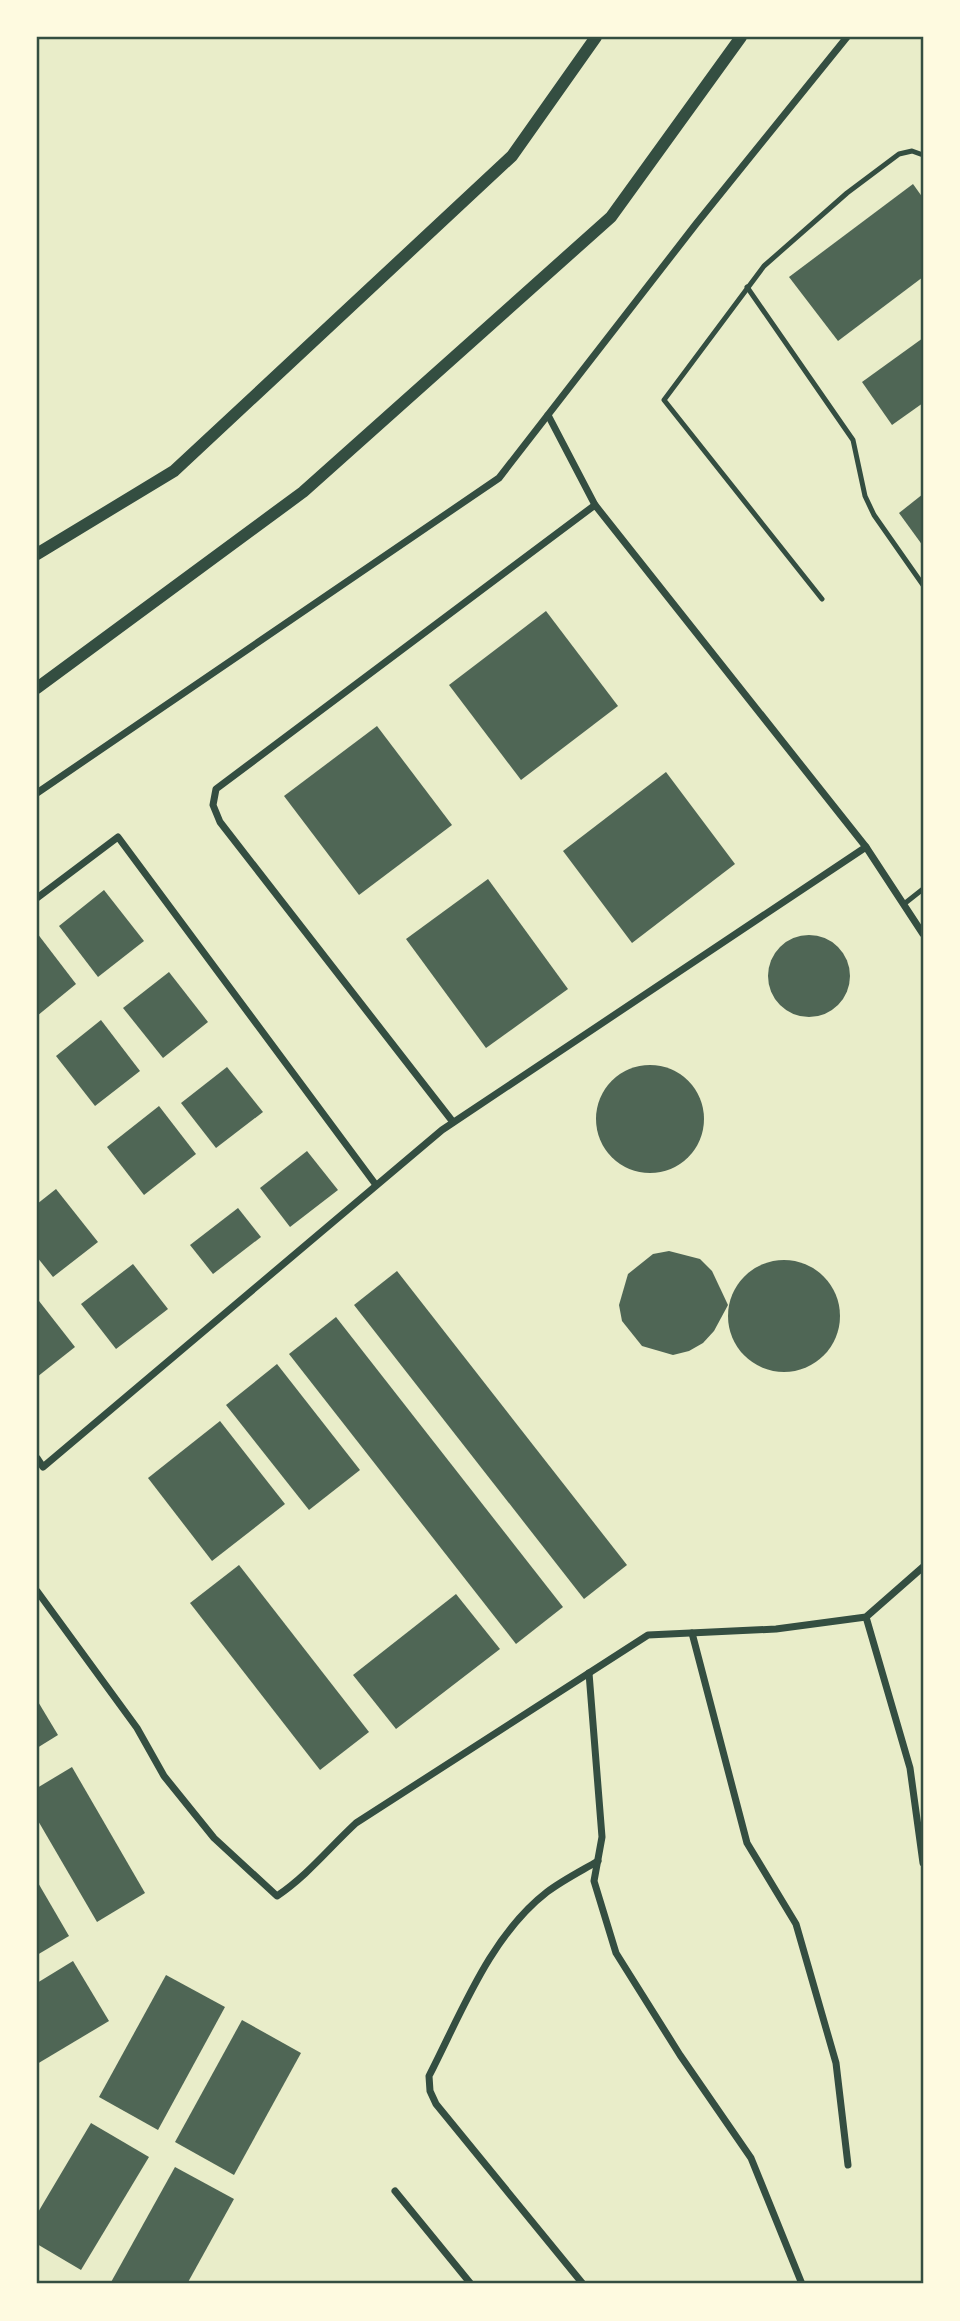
<svg xmlns="http://www.w3.org/2000/svg" width="960" height="2321" viewBox="0 0 960 2321" font-family="Manrope,sans-serif">
	<style>
		.building { fill: #4f6655 }
		.lines { fill: none; stroke-linecap: round; stroke-linejoin: round }
		.service { stroke: #344e41; stroke-width: 5 }
		.minor { stroke: #344e41; stroke-width: 7 }
		.tertiary { stroke: #344e41; stroke-width: 12 }
		.neatline { fill: none; stroke: #344e41; stroke-width: 2.5 }
	</style>
	<rect width="100%" height="100%" fill="#e9edc9"/>
	<g class="building">
		<path d="M913,184L923,198V277L838,341L789,277Z"/>
		<path d="M923,338V403L892,425L862,382Z"/>
		<path d="M923,494V546L899,513Z"/>
		<path d="M546,611L618,706L521,780L449,685Z"/>
		<path d="M377,726L452,825L359,895L284,796Z"/>
		<path d="M666,772L735,864L632,943L563,851Z"/>
		<path d="M488,879L568,989L486,1048L406,939Z"/>
		<path d="M104,890L144,941L98,977L59,926Z"/>
		<path d="M37,933L76,984L37,1016Z"/>
		<circle cx="809" cy="976" r="41"/>
		<path d="M169,972L208,1022L163,1058L123,1008Z"/>
		<path d="M101,1020L140,1071L95,1106L56,1056Z"/>
		<circle cx="650" cy="1119" r="54"/>
		<path d="M227,1067L263,1112L216,1148L181,1103Z"/>
		<path d="M159,1106L196,1154L144,1195L107,1147Z"/>
		<path d="M307,1151L338,1190L290,1227L260,1188Z"/>
		<path d="M56,1189L98,1242L53,1277L37,1257V1204Z"/>
		<path d="M238,1208L261,1237L213,1274L190,1245Z"/>
		<path d="M669,1251L700,1259L712,1271L728,1305L714,1331L703,1343L689,1351L673,1355L642,1346L622,1321L619,1305L628,1274L653,1254Z"/>
		<circle cx="784" cy="1316" r="56"/>
		<path d="M133,1264L168,1309L116,1349L81,1304Z"/>
		<path d="M397,1271L627,1565L584,1599L354,1305Z"/>
		<path d="M39,1301L75,1347L37,1377V1303Z"/>
		<path d="M336,1317L563,1607L516,1644L289,1354Z"/>
		<path d="M277,1364L360,1470L309,1510L226,1405Z"/>
		<path d="M220,1421L285,1504L212,1561L148,1478Z"/>
		<path d="M239,1565L369,1732L320,1770L190,1603Z"/>
		<path d="M456,1594L500,1649L396,1729L353,1675Z"/>
		<path d="M37,1700L58,1735L37,1748Z"/>
		<path d="M72,1767L145,1893L97,1922L37,1819V1788Z"/>
		<path d="M37,1881L69,1936L37,1955Z"/>
		<path d="M73,1961L109,2021L37,2064V1983Z"/>
		<path d="M166,1975L225,2007L158,2130L99,2097Z"/>
		<path d="M242,2020L301,2053L234,2175L175,2142Z"/>
		<path d="M91,2123L149,2157L81,2270L37,2244V2214Z"/>
		<path d="M175,2167L234,2199L187,2284H110Z"/>
	</g>
	<g class="lines">
		<g class="service">
			<path d="M747,287L853,440L865,496L874,515L923,585"/>
			<path d="M822,599L664,400L764,266L847,193L899,154L912,151L923,155"/>
			<path d="M904,904L923,889"/>
		</g>
		<g class="minor">
			<path d="M548,415L595,505"/>
			<path d="M37,793L499,478L696,224L847,37"/>
			<path d="M37,898L118,837L376,1185"/>
			<path d="M453,1122L220,822L213,805L216,789L595,505L866,847L923,934"/>
			<path d="M37,1458L43,1467L442,1130L866,847"/>
			<path d="M37,1591L137,1728L164,1776L214,1838L277,1896C308,1875 329,1848 356,1823L648,1635L776,1629L866,1617L923,1567"/>
			<path d="M866,1617L910,1768L923,1863"/>
			<path d="M692,1633L747,1843L796,1924L836,2063L848,2165"/>
			<path d="M589,1673L602,1837L594,1881L616,1953L680,2055L751,2158L802,2284"/>
			<path d="M395,2191L471,2284"/>
			<path d="M583,2284L436,2104L430,2091L429,2076C461,2014 490,1936 547,1892C563,1880 581,1871 598,1861"/>
		</g>
		<g class="tertiary">
			<path d="M37,554L174,471L512,156L596,37"/>
			<path d="M37,688L303,492L611,217L741,37"/>
		</g>
	</g>
	<rect width="960" height="2321" fill="none" stroke="#fefae0" stroke-width="77"/>
	<rect x="38" y="38" width="884" height="2244" class="neatline"/>
</svg>
